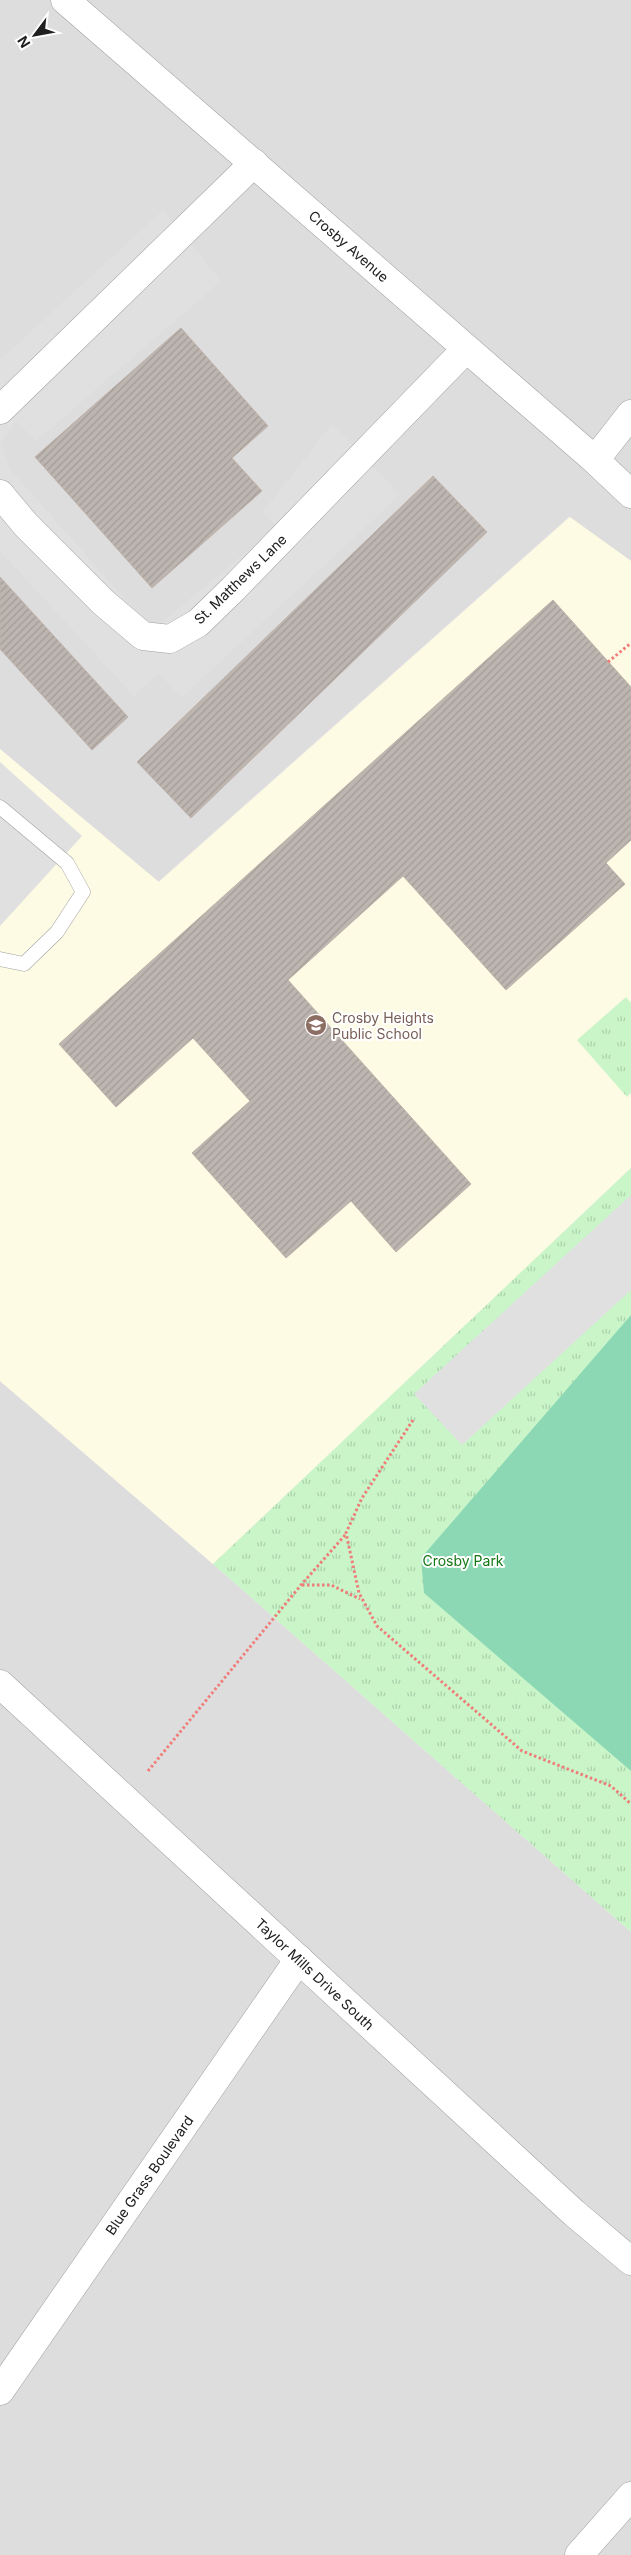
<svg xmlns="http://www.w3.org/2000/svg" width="631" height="2555" viewBox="0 0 631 2555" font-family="Inter,sans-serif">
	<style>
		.residential { fill: #dedddd }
		.education { fill: #fdfbe3 }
		.park { fill: url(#park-tufts) }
		.pitch { fill: #8cd8b5 }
		.parking { fill: #e0e0e0 }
		.building { fill: url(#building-hatch); stroke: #c0b3ab }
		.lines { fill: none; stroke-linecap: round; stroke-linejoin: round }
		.service-casing { stroke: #a1a1a1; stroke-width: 15 }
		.minor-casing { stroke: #a1a1a1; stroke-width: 29 }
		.tertiary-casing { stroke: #a1a1a1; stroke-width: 29 }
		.path { stroke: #ef7d79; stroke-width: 3; stroke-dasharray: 2.5 2.5; stroke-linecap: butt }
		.service { stroke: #fff; stroke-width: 14 }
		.minor { stroke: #fff; stroke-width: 28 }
		.tertiary { stroke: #fff; stroke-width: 28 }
		.labels { text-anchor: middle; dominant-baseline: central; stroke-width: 4; stroke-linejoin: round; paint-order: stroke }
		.street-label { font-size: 14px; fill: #202020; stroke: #fff }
		.education-label { font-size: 14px; fill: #785e54; stroke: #fff; text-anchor: start }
		.park-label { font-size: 14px; fill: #157716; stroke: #fff }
	</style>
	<defs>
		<pattern id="park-tufts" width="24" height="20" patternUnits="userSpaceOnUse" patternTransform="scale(1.25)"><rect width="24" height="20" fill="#c9f5c9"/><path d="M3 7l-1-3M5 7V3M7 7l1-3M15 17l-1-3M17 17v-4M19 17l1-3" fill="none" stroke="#acd2ac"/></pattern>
		<pattern id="building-hatch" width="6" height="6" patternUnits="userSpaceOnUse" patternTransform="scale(1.25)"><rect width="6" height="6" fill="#bdb5b0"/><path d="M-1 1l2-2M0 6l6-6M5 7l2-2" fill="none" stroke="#a29b97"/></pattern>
	</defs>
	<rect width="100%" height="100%" fill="#f0ece7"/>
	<g class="residential">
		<path d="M0,0H631V561L569,517L158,882L0,749Z"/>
		<path d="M0,1381L213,1564L631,1932V2555H0Z"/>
	</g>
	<path class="education" d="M570,517L631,561V1168L213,1564L0,1381V749L159,882Z"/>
	<g class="park">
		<path d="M626,997L631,1003V1093L627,1097L577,1040Z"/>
		<path d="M631,1168V1932L213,1564Z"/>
	</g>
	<path class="pitch" d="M631,1315V1771L424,1593L421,1558Z"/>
	<g class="parking">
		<path d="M163,210L221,281L36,441L16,421L1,442L9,468L152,630L277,527L263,512L332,424L400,495L181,698L159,673L134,696L0,551V360Z"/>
		<path d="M0,762L82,836L0,926Z"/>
		<path d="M631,1195V1290L462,1445L414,1394Z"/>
	</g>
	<g class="building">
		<path d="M181,328L268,426L232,458L262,491L152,588L35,457Z"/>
		<path d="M433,476L487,532L191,818L137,762Z"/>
		<path d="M0,577L128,717L92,750L0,649Z"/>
		<path d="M553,600L631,687V840L606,863L625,884L506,990L403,876L288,980L471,1184L396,1252L351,1201L286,1258L192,1153L250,1101L193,1038L116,1107L59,1044Z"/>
	</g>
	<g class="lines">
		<g class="service-casing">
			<path id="service" d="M0,807L67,863L83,892L57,932L24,964L0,959"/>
		</g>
		<g class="minor-casing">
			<g id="minor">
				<path d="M0,410L254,163"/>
				<path d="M595,460L631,414"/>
				<path d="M0,494L26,525L104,603L143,636L170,639L198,623L233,589L466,349"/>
				<path d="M0,1684L574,2213L631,2261"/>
				<path d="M0,2391L299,1959"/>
				<path d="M579,2555L631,2496"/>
			</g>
		</g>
		<g class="tertiary-casing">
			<path id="tertiary" d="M65,0L595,460L631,494"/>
		</g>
		<g class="path">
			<path d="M608,662L631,643"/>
			<path d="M413,1420L362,1498L346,1533L359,1593L377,1626L522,1751L611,1786L631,1804"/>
			<path d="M302,1585H331L360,1599"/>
			<path d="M148,1771L301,1585L346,1534"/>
		</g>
		<use href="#service" class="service"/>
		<use href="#minor" class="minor"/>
		<use href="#tertiary" class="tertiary"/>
	</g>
	<defs>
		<g id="school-disc" transform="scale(1.125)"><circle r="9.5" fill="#8d6e63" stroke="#fff"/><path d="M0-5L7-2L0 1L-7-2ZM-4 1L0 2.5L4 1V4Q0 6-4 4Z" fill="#fff"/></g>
	</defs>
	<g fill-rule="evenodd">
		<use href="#school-disc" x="316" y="1025"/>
	</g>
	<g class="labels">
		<g class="street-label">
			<text transform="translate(349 246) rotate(41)">Crosby Avenue</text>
			<text transform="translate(240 579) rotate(-44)">St. Matthews Lane</text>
			<text transform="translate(315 1974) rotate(43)">Taylor Mills Drive South</text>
			<text transform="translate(149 2175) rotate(-55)">Blue Grass Boulevard</text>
		</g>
		<g class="education-label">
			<text x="332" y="1017">Crosby Heights<tspan x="332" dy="16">Public School</tspan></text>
		</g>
		<g class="park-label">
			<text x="463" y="1560">Crosby Park</text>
		</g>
	</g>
	<g transform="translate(35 35) rotate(238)" stroke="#ffffff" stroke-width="4" paint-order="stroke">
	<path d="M0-4L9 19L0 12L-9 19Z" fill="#202020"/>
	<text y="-8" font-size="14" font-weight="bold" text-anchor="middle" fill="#202020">N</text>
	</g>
</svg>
